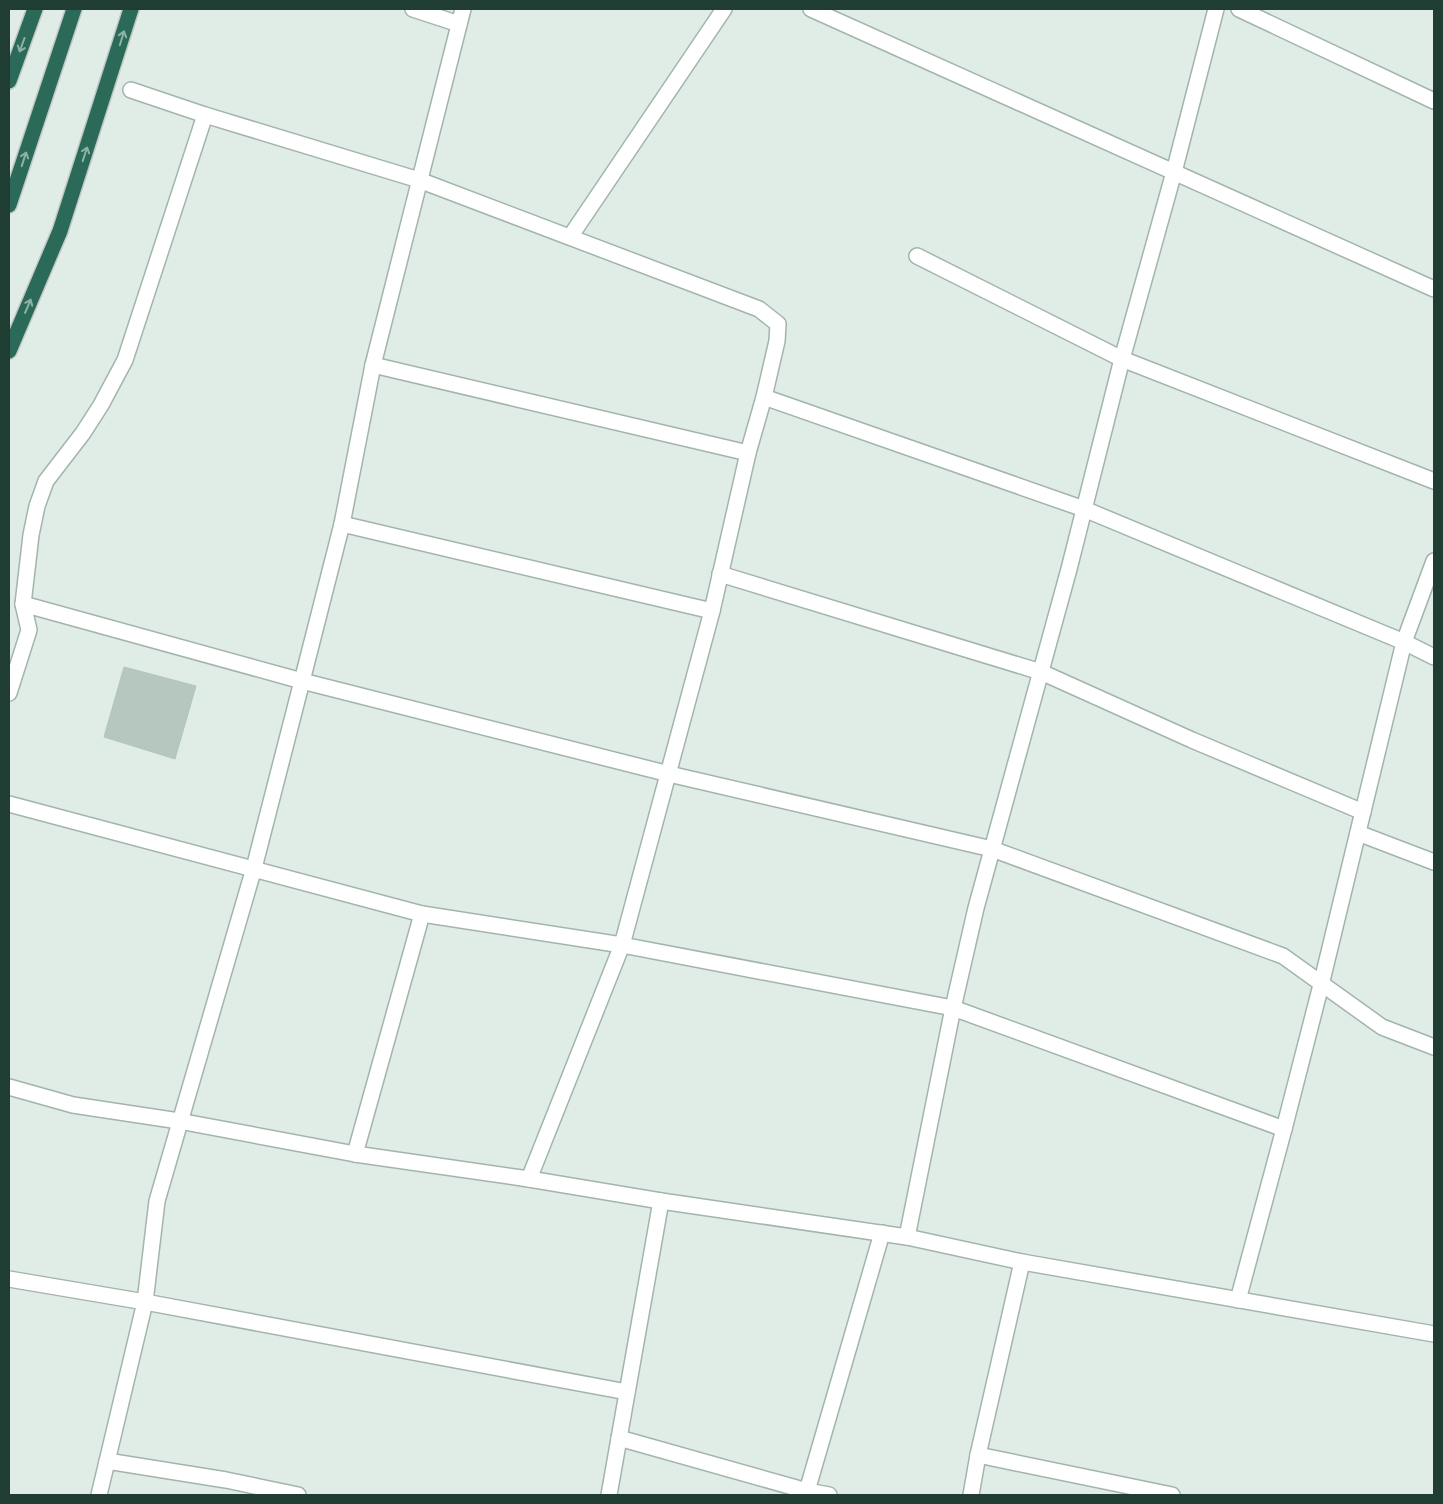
<svg xmlns="http://www.w3.org/2000/svg" width="1443" height="1504" viewBox="0 0 1443 1504" font-family="'Exo 2',sans-serif">
	<style>
		.building { fill: #b5c7be; stroke: #b2c6bc }
		.lines { fill: none; stroke-linecap: round; stroke-linejoin: round }
		.street-casing { stroke: #a3b4ad; stroke-width: 18 }
		.highway-casing { stroke: #c1c9c6; stroke-width: 18 }
		.street { stroke: #fff; stroke-width: 15 }
		.highway { stroke: #2b6a58; stroke-width: 15 }
		.oneway { stroke: #8eb1a6 }
	</style>
	<rect width="100%" height="100%" fill="#e0ece6"/>
	<path class="building" d="M124,667L196,686L175,759L104,737Z"/>
	<g class="lines">
		<g class="street-casing">
			<g id="street">
				<path d="M413,9L459,24"/>
				<path d="M811,9L1434,289"/>
				<path d="M1239,9L1434,101"/>
				<path d="M131,90L205,115L419,180L759,309L778,324L777,341L764,397L748,453L712,611L622,945L529,1179"/>
				<path d="M570,237L724,9"/>
				<path d="M917,256L1122,359L1434,481"/>
				<path d="M373,365L748,453"/>
				<path d="M764,397L1084,509L1404,642L1434,657"/>
				<path d="M342,524L712,611"/>
				<path d="M720,574L1041,672L1192,740L1363,812"/>
				<path d="M23,604L31,535L37,506L46,481L83,433L101,405L125,360L205,115"/>
				<path d="M9,693L29,630L23,604L302,681L669,774L992,849L1283,956L1382,1027L1434,1047"/>
				<path d="M9,804L422,914L622,945L953,1008L1284,1129"/>
				<path d="M1358,833L1434,862"/>
				<path d="M9,1087L73,1105L179,1121L355,1154L529,1179L661,1201L907,1237L1022,1262L1434,1334"/>
				<path d="M355,1154L422,914"/>
				<path d="M907,1237L953,1008L976,908L1069,569L1122,359L1174,172L1216,9"/>
				<path d="M9,1279L145,1302L627,1392"/>
				<path d="M1238,1300L1284,1129L1321,985L1404,642L1434,561"/>
				<path d="M619,1438L807,1491L829,1495"/>
				<path d="M978,1455L1172,1495"/>
				<path d="M107,1461L226,1480L298,1495"/>
				<path d="M807,1491L882,1233"/>
				<path d="M99,1495L145,1302L157,1201L254,868L302,681L342,524L373,365L463,9"/>
				<path d="M609,1495L661,1201"/>
				<path d="M971,1495L978,1455L1022,1262"/>
			</g>
		</g>
		<g class="highway-casing">
			<g id="highway">
				<path d="M9,81L35,9"/>
				<path d="M9,205L74,9"/>
				<path d="M9,351L60,231L131,9"/>
			</g>
		</g>
		<use href="#street" class="street"/>
		<use href="#highway" class="highway"/>
	</g>
	<defs><path id="oneway-shaft" d="M-6 0H5M1.5-3L5.5 0L1.5 3" fill="none" stroke-width="1.6" stroke-linecap="round" stroke-linejoin="round" transform="scale(1.25)"/></defs>
	<g class="oneway">
		<use href="#oneway-shaft" transform="translate(122 38) rotate(-73)"/>
		<use href="#oneway-shaft" transform="translate(22 45) rotate(110)"/>
		<use href="#oneway-shaft" transform="translate(85 154) rotate(-72)"/>
		<use href="#oneway-shaft" transform="translate(24 159) rotate(-72)"/>
		<use href="#oneway-shaft" transform="translate(28 306) rotate(-67)"/>
	</g>
	<rect width="1443" height="1504" fill="none" stroke="#203d33" stroke-width="20"/>
</svg>
